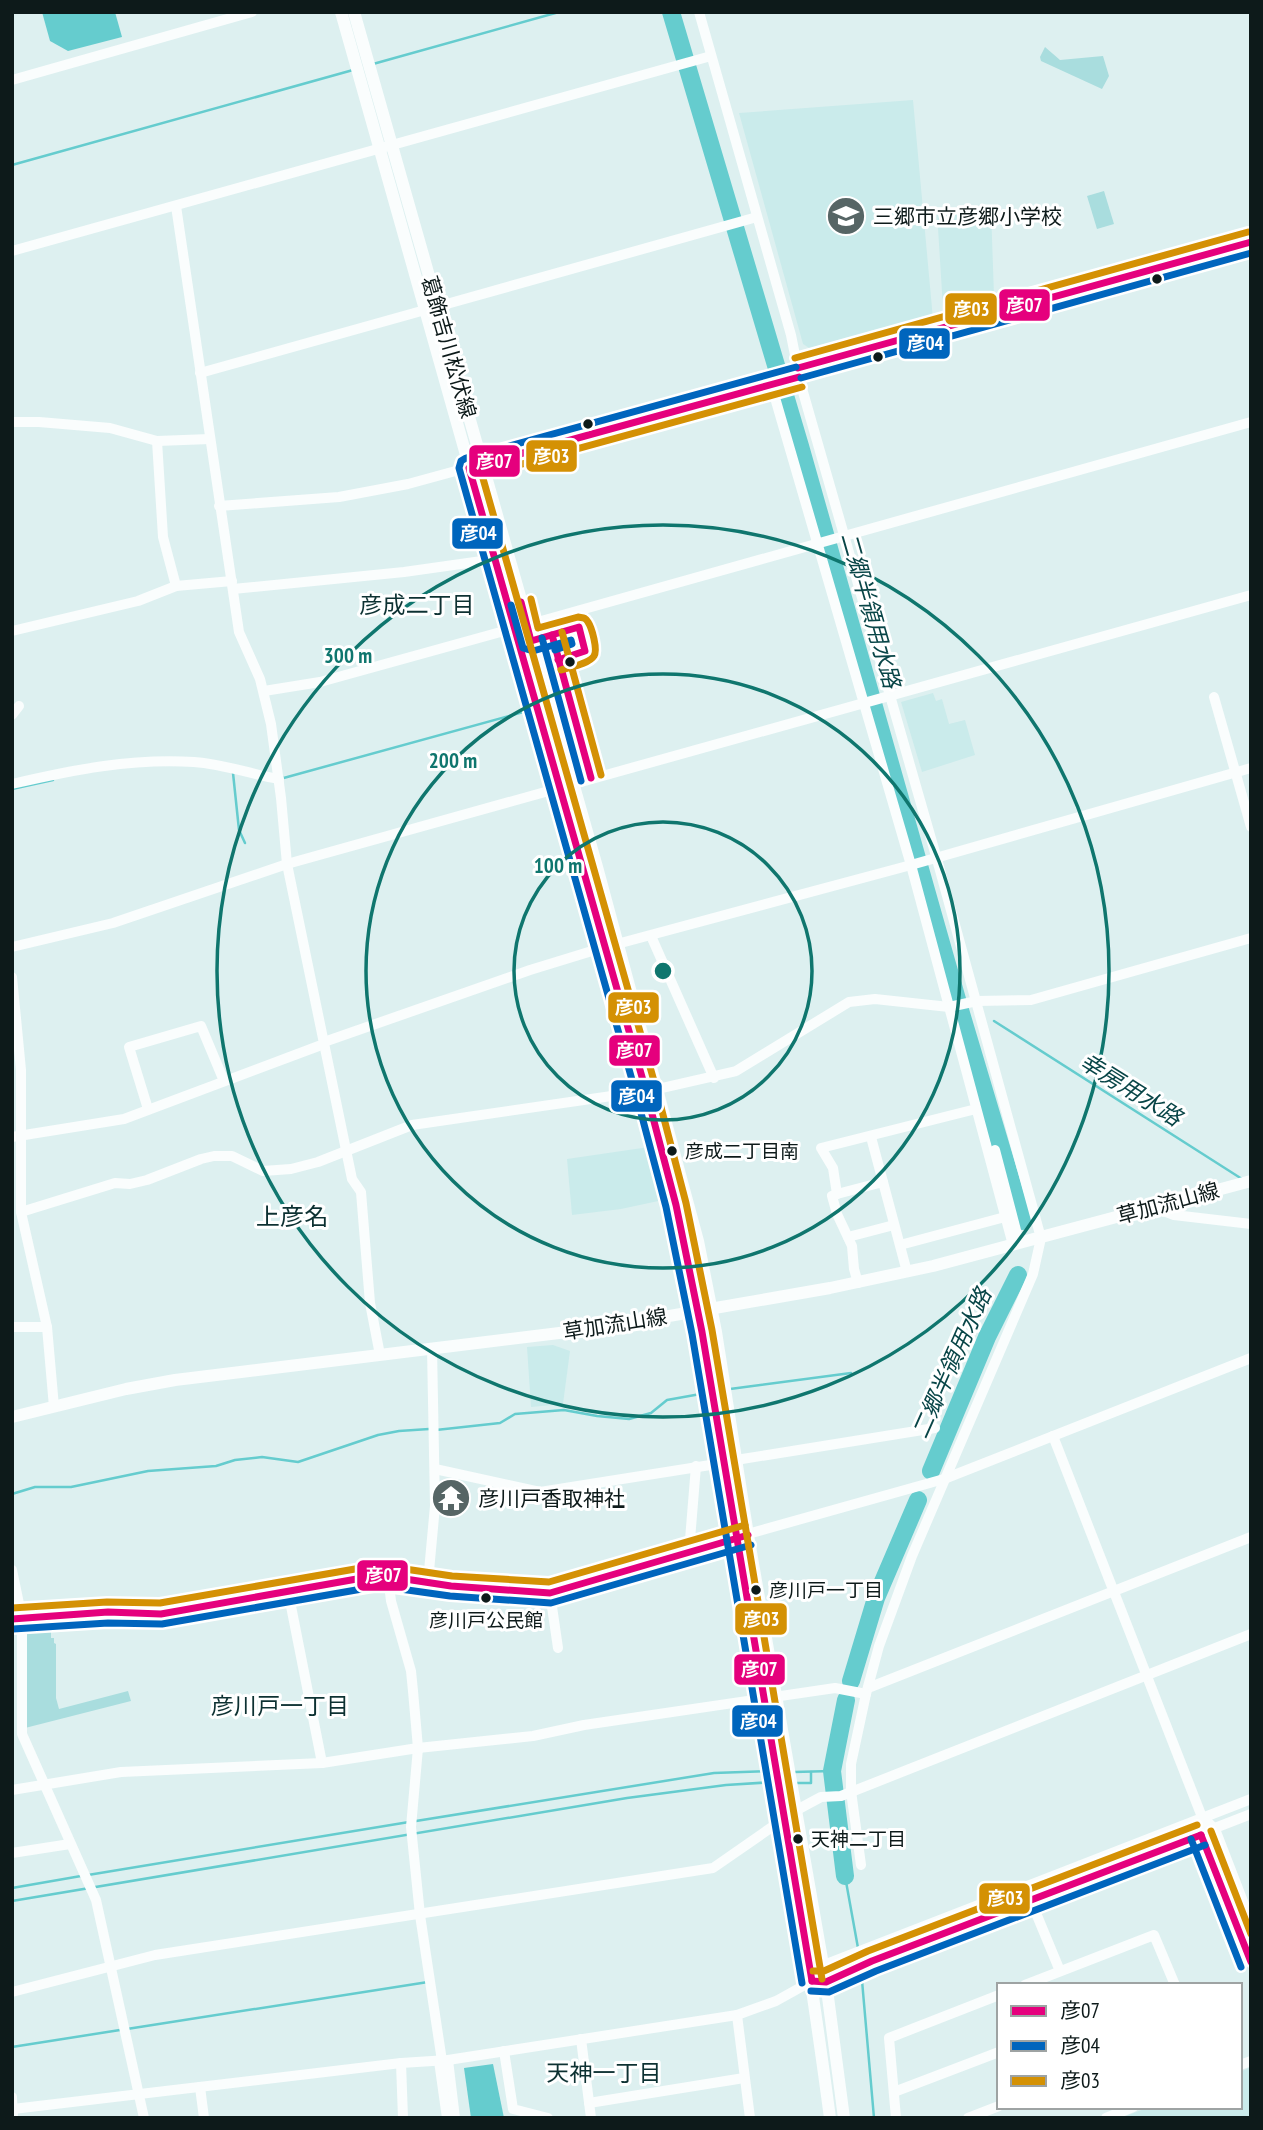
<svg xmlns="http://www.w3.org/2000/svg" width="1263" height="2130" viewBox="0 0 1263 2130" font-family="'PT Sans Narrow','Noto Sans JP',sans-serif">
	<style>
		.built { fill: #caebeb }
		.green { fill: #a9ddde }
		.water { fill: #65ccce }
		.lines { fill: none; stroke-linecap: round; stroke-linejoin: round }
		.stream { stroke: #65ccce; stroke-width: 2.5 }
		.river { stroke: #65ccce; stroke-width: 18 }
		.minor { stroke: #fafdfd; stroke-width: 10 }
		.major { stroke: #fafdfd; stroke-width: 12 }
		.bus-1-casing { stroke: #fff; stroke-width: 12 }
		.bus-2-casing { stroke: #fff; stroke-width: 12 }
		.bus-3-casing { stroke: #fff; stroke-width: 12 }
		.bus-1 { stroke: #e5007d; stroke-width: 7 }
		.bus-2 { stroke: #0065bd; stroke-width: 7 }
		.bus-3 { stroke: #d49104; stroke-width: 7 }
		.ring { fill: none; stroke: #0f766e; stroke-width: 3.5 }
		.bus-dot { fill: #0d1a1a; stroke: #fff; stroke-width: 2.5 }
		.labels { text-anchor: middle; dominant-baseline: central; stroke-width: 6; stroke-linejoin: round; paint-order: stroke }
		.bus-label { font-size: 19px; fill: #0d1a1a; stroke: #fff; text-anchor: start }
		.poi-label { font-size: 21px; fill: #0d1a1a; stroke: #fff; text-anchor: start }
		.street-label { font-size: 21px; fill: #0d1a1a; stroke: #fff }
		.neighbourhood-label { font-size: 23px; fill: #0d3132; stroke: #fff }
		.water-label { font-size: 23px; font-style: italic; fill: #084547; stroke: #fff }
		.quarter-label { font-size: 24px; fill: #0d3132; stroke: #fff }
		.centre { fill: #0f766e; stroke: #fff; stroke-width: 3.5 }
		.ring-label { font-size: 21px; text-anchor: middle; font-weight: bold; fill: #0f766e; stroke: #fff; stroke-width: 6; stroke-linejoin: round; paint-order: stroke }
		.line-badge { stroke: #fff; stroke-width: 2.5 }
		.badge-label { font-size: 19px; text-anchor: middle; font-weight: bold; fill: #fff }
	</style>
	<rect width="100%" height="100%" fill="#ddf0f0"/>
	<g class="built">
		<path d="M913,100L933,319L814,351L803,344L739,113Z"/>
		<path d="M991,209L994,295L943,308L937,212Z"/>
		<path d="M933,693L936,701L942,699L949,724L965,720L975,755L922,772L901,702Z"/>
		<path d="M649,1147L663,1200L621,1209L572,1215L567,1159Z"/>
		<path d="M553,1345L570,1351L563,1404L531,1407L527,1347Z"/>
		<path d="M1251,2067V2118H1121L1149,2107H1240V2072Z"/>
	</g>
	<g class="green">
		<path d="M1045,47L1060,60L1103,56L1109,76L1102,89L1041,61L1040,57Z"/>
		<path d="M1104,191L1114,224L1097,229L1087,196Z"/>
		<path d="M51,1623V1638H54V1643L56,1644V1698L59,1709L128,1691L131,1701L25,1728L26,1628L29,1625Z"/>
	</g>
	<g class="water">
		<path d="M42,12H115L122,37L68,51L50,41Z"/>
		<path d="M493,2064L504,2118H471L464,2068Z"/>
	</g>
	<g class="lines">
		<g class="stream">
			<path d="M373,64L559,12"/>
			<path d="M12,165L353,70"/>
			<path d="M233,773L239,830L245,843"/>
			<path d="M280,779L527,711"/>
			<path d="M12,789L53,780"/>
			<path d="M994,1021L1242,1179"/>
			<path d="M730,1389L851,1373"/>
			<path d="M436,1430L500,1423L515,1414L564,1410L597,1416L629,1419L651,1413L667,1400L706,1393"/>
			<path d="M12,1494L35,1487H71L148,1471L216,1466L235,1460L262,1457L298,1462L378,1435L399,1431L429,1429"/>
			<path d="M794,1772L832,1771"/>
			<path d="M794,1783H811V1772"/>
			<path d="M416,1821L714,1773L773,1771"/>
			<path d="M88,1875L409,1822"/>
			<path d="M845,1876L858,1948"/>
			<path d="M12,1888L81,1876"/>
			<path d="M12,1901L627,1798L726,1785L774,1782"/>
			<path d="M861,1969L874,2118"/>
			<path d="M127,2029L428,1982"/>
			<path d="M12,2047L120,2030"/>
		</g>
		<g class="river">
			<path d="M671,12L800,446L960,1010L1023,1221"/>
			<path d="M931,1471L987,1337L1018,1275"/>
			<path d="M851,1681L876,1598L918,1500"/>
			<path d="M845,1876L832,1771L846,1700"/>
		</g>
		<g class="minor">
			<path d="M699,12L791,335L801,385L938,863L1041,1238L1033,1274L912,1556L879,1646L866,1694L851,1764V1791L861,1865"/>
			<path d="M12,80L252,12"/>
			<path d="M176,206L239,632L260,679L271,724L281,798L287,864L352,1179L361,1192L370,1303L380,1355"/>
			<path d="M12,251L711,56"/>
			<path d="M436,307L757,217"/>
			<path d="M798,368L1251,242"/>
			<path d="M200,373L425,310"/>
			<path d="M771,384L911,865L1013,1245"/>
			<path d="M12,422H39L110,428L157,441L210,439"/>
			<path d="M157,441L163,537L176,586"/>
			<path d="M219,506L339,497L408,484L799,377"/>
			<path d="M233,589L404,572L496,559"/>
			<path d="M527,625L1251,422"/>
			<path d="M12,631L138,601L176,586L232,581"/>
			<path d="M264,691L320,682L515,628"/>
			<path d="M1214,697L1251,827"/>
			<path d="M12,715L19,706"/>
			<path d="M12,784C72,770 132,758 194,762C223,764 251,774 279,779"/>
			<path d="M651,936L714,1078"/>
			<path d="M617,944L911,865L1251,768"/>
			<path d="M12,947L113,923L287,864L1251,595"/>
			<path d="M12,977L21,1070V1212L47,1327L54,1407"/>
			<path d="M324,1042L530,970L605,947"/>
			<path d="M657,1089L736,1071L849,1002L875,999L949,1007L977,1001L1031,1000L1251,938"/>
			<path d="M148,1109L129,1047L201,1026L224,1081"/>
			<path d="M12,1137L124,1119L324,1044"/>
			<path d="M871,1137L907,1272"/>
			<path d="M995,1150L1017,1234"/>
			<path d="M837,1194L883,1182"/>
			<path d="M1153,1207L1174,1215L1251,1224"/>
			<path d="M21,1212L115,1183L130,1184L147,1180L201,1159L214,1156H232L263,1171L291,1169L318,1162L412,1125L646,1091"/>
			<path d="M848,1237L894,1225"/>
			<path d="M900,1245L1005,1217"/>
			<path d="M858,1283L854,1269L852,1246L837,1214L832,1196L837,1194L833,1168L821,1148L976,1109"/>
			<path d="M12,1327H47"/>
			<path d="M1053,1436L1202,1817L1215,1829L1251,1922"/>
			<path d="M736,1460L935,1428"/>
			<path d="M435,1469L540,1492L723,1463"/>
			<path d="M689,1552L696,1466"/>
			<path d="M12,1570L22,1618V1734L96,1900L144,2118"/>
			<path d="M388,1576L391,1601L411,1671L413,1691L418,1748L411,1827L420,1915L442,2061"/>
			<path d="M428,1582L435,1506L432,1348"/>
			<path d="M288,1591L322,1763"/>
			<path d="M550,1593L558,1648"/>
			<path d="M12,1619L108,1612L161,1614L379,1575L486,1589L550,1593L562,1591L737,1537L944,1479L1251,1358"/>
			<path d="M868,1688L1251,1537"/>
			<path d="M12,1790L121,1772L322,1763L418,1748L533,1736L584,1725L835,1688L866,1694"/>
			<path d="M1201,1828V1835L1251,1963"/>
			<path d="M12,1853L70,1844"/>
			<path d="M1031,1901L1060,1971"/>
			<path d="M820,1982H826L872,1961L1251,1814"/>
			<path d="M1025,1985L1154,1935L1175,1985"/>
			<path d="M12,1992L155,1955L713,1868L795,1811L821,1797L841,1796L1251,1634"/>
			<path d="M737,2015L750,2118"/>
			<path d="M581,2039L591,2118"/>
			<path d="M504,2051L513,2109L548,2118"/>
			<path d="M448,2060L455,2118"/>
			<path d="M439,2061L447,2118"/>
			<path d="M401,2063L403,2118"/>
			<path d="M1240,2065L1251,2061"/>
			<path d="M200,2087L204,2118"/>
			<path d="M894,2092L999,2052"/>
			<path d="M12,2097L13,2118"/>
			<path d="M589,2103L744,2078"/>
			<path d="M13,2109L401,2063L448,2060L737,2015L776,2001L812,1981L824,1965L1251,1799"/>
			<path d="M896,2118L889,2038L999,1995"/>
			<path d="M968,2118L999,2106"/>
			<path d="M1106,2118L1133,2107"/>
		</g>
		<g class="major">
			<path d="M341,12L667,1167C689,1266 705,1365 723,1464C763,1681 801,1899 830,2118"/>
			<path d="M354,12L597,867L698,1241L716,1332L748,1535L826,1982L844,2118"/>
			<path d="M12,1417L126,1389L175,1380L600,1328L830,1288L933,1266L1251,1181"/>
		</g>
		<g class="bus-1-casing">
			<g id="bus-1">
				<path d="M798,368L1251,242"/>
				<path d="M799,377L469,468L646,1091L676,1205L702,1332L812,1981"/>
				<path d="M521,602L531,641L579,627L585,651L558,660"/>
				<path d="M552,635L591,778"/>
				<path d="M12,1619L108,1612L161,1614L379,1575L451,1586L550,1593L748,1535"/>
				<path d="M1201,1835L1251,1962"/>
				<path d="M812,1981L826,1982L872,1961L1201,1835"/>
			</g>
		</g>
		<g class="bus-2-casing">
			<g id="bus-2">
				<path d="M796,367L466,458L461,461L459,468L636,1094L666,1207L692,1334L802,1983"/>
				<path d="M801,378L1251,253"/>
				<path d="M511,605L523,648L533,651L571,640L572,644L555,650"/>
				<path d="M542,638L581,781"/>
				<path d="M13,1629L108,1623L162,1624L379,1586L450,1596L551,1603L751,1545"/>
				<path d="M1191,1839L1241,1967"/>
				<path d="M811,1991L829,1992L876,1971L1205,1845"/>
			</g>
		</g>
		<g class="bus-3-casing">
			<g id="bus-3">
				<path d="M795,358L1248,232"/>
				<path d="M802,387L482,475L656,1088L686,1203L712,1330L822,1979"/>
				<path d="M531,599L538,628L578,617C583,618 585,617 588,622C592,628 598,650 594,656C589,664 570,667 561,670"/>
				<path d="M562,632L601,775"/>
				<path d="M12,1608L107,1602L160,1603L378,1565L452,1576L549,1582L745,1525"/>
				<path d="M1211,1831L1251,1934"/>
				<path d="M813,1971H824L868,1951L1197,1825"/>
			</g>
		</g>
		<use href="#bus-1" class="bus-1"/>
		<use href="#bus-2" class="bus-2"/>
		<use href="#bus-3" class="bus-3"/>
	</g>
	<g class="ring">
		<circle cx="663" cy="971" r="149"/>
		<circle cx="663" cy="971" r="297"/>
		<circle cx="663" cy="971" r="446"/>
	</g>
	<defs>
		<g id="school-disc" transform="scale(2.0125)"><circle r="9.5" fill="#566565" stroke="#fff"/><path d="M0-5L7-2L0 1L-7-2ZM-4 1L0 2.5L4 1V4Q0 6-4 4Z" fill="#fff"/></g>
		<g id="temple-disc" transform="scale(2.0125)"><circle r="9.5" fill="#566565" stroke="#fff"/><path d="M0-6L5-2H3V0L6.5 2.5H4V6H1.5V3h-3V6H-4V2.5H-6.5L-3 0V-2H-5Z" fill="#fff"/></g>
	</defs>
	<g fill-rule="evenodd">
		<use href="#school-disc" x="846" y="216"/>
		<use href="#temple-disc" x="451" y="1498"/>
	</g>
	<g class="bus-dot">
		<circle cx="1157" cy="279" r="6"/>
		<circle cx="878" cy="357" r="6"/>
		<circle cx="588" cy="424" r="6"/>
		<circle cx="570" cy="662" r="6"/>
		<circle cx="672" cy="1151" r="6"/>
		<circle cx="756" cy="1590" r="6"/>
		<circle cx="486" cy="1598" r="6"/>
		<circle cx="798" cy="1839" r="6"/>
	</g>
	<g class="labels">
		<g class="bus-label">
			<text x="685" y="1151">彦成二丁目南</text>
			<text x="769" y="1590">彦川戸一丁目</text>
			<text x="486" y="1620" text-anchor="middle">彦川戸公民館</text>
			<text x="811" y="1839">天神二丁目</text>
		</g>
		<g class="poi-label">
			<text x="873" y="216">三郷市立彦郷小学校</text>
			<text x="478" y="1498">彦川戸香取神社</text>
		</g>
		<g class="street-label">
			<text transform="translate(449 347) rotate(74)">葛飾吉川松伏線</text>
			<text transform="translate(1168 1203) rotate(-15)">草加流山線</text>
			<text transform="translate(615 1324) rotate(-9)">草加流山線</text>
		</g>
		<g class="neighbourhood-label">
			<text x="417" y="604">彦成二丁目</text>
			<text x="280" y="1705">彦川戸一丁目</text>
			<text x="604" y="2072">天神一丁目</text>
		</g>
		<g class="water-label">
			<text transform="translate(871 610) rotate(74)">二郷半領用水路</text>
			<text transform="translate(1131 1089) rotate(32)">幸房用水路</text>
			<text transform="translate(951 1363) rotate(-66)">二郷半領用水路</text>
		</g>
		<g class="quarter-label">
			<text x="292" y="1216">上彦名</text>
		</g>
	</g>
	<circle cx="663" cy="971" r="10" class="centre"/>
	<g class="ring-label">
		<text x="348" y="663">300 m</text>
		<text x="453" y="768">200 m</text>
		<text x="558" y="873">100 m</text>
	</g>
	<g class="line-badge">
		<rect x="998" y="288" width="53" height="34" rx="7" fill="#e5007d"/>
		<rect x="944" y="292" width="54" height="34" rx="7" fill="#d49104"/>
		<rect x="898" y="327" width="53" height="33" rx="7" fill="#0065bd"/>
		<rect x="525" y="439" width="53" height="34" rx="7" fill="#d49104"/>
		<rect x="468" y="444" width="53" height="34" rx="7" fill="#e5007d"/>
		<rect x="451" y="517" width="53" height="33" rx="7" fill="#0065bd"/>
		<rect x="607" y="991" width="53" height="33" rx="7" fill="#d49104"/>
		<rect x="608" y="1034" width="53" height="33" rx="7" fill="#e5007d"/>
		<rect x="610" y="1079" width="53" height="34" rx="7" fill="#0065bd"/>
		<rect x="356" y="1559" width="53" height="33" rx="7" fill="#e5007d"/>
		<rect x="734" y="1602" width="54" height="34" rx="7" fill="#d49104"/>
		<rect x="733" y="1653" width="53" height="33" rx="7" fill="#e5007d"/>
		<rect x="731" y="1704" width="53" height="34" rx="7" fill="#0065bd"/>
		<rect x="978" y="1882" width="53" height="33" rx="7" fill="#d49104"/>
	</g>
	<g class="badge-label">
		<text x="1024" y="312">彦07</text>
		<text x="971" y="316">彦03</text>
		<text x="925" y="350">彦04</text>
		<text x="551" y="463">彦03</text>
		<text x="494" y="468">彦07</text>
		<text x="478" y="540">彦04</text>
		<text x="633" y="1014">彦03</text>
		<text x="634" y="1057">彦07</text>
		<text x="636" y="1103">彦04</text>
		<text x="383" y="1582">彦07</text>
		<text x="761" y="1626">彦03</text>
		<text x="759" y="1676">彦07</text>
		<text x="758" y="1728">彦04</text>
		<text x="1005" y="1905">彦03</text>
	</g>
	<rect width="1263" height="2130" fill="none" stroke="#0d1a1a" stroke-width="28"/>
	<rect x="997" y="1983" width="245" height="126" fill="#ffffff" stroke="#9ea3a3" stroke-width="2"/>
	<rect x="1011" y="2006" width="35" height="10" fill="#e5007d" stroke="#9ea3a3" stroke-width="2"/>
	<text x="1060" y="2018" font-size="21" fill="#0d1a1a">彦07</text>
	<rect x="1011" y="2041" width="35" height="10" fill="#0065bd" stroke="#9ea3a3" stroke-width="2"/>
	<text x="1060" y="2053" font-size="21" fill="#0d1a1a">彦04</text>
	<rect x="1011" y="2076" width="35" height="10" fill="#d49104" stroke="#9ea3a3" stroke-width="2"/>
	<text x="1060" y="2088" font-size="21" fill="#0d1a1a">彦03</text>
</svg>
